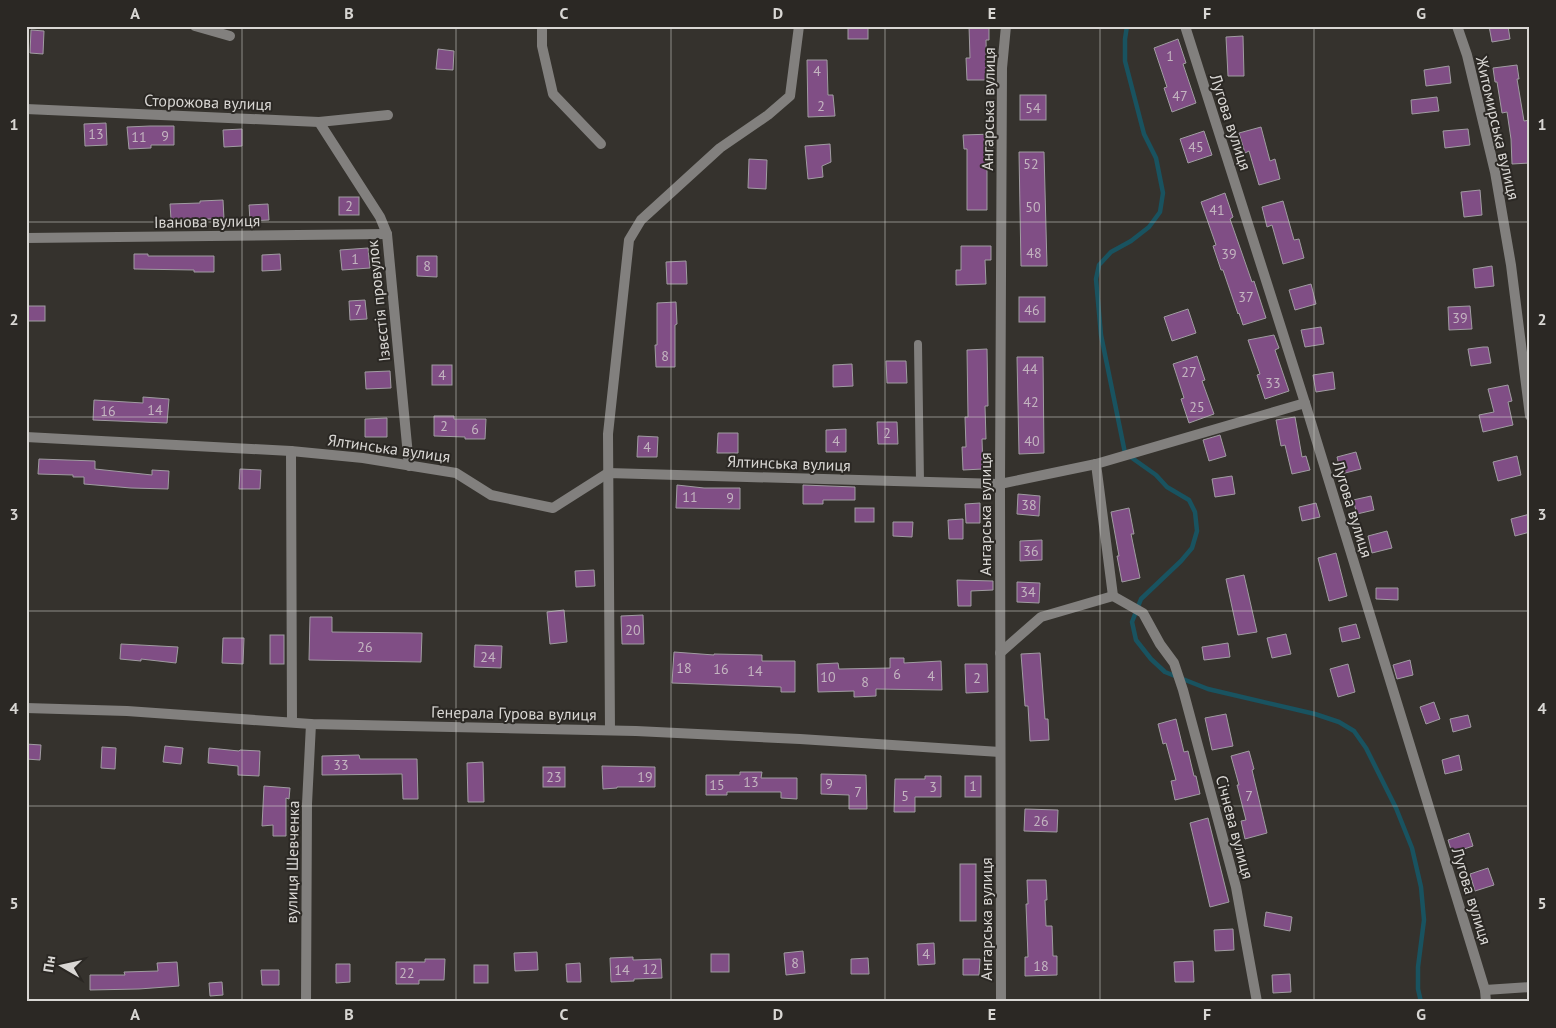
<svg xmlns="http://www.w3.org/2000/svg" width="1556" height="1028" viewBox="0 0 1556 1028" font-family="'PT Sans',sans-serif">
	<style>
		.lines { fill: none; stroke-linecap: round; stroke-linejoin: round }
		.stream { stroke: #195360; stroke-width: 4.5 }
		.building { fill: #804e85; stroke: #a09ca1 }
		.lane { stroke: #82807e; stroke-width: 8 }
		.street { stroke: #82807e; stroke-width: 10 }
		.grid { fill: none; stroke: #d9d7d4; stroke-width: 1; stroke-opacity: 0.55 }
		.labels { text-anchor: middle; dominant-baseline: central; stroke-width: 4; stroke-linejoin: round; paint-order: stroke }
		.number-label { font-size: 14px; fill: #c3b5c0 }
		.street-label { font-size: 16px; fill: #d9d7d4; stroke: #2b2824 }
		.neatline { fill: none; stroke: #d9d7d4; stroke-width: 2 }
		.grid-label { font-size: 16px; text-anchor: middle; font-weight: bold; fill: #d9d7d4 }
	</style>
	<rect width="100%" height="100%" fill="#35322d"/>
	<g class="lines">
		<path class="stream" d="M1127,26L1125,39V61L1144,134L1156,158L1163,193L1160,212L1149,227L1131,241L1111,252L1099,265L1096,279L1101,335L1125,453L1156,475L1167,487L1189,500L1195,512L1197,531L1192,548L1181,561L1141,599L1132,622L1136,640L1151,659L1165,672L1208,689L1315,714L1339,722L1354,731L1366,748L1396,808L1412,848L1421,887L1424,920L1418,967V989L1421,1002"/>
	</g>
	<g class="building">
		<rect x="848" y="26" width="20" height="13"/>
		<path d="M969,26H989V40H986L987,80H967L966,58H970Z"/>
		<path d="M1489,26H1508L1510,39L1492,42Z"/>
		<path d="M31,30L44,31L43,54L30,53Z"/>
		<path d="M1243,36L1244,76H1228L1226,37Z"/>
		<path d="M1178,39L1186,63L1183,64L1196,103L1172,112L1164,88L1167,87L1154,48Z"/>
		<path d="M438,49L454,51L453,70L436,69Z"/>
		<path d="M807,60H827L828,95H833L835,116L808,117Z"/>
		<path d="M1517,65L1519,79H1517L1524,121L1530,120V163L1512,164L1511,139L1507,112L1502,113L1497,82H1495L1493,68Z"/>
		<path d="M1449,66L1451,83L1426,86L1424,70Z"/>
		<rect x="1020" y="95" width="26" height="25"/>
		<path d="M1437,97L1439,111L1412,114L1411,100Z"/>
		<path d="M106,123L107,145L85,146L84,124Z"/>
		<path d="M150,126H174V145H151V148L129,149L127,127Z"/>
		<path d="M1261,127L1270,161L1275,159L1280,179L1259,185L1249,151L1245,153L1239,133Z"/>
		<path d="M242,129V146L224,147L223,130Z"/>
		<path d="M1468,129L1470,145L1445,148L1443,131Z"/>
		<path d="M1204,131L1212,155L1188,163L1180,139Z"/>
		<path d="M993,134V148H987V210H967V149H964L963,135Z"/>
		<path d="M830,144L831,162L822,166L823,177L808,179L805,146Z"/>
		<path d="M1019,152H1044L1047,266H1021Z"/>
		<path d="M749,159L767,160L766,189L748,188Z"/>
		<path d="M1480,190L1482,215L1464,217L1461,192Z"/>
		<path d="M1225,193L1233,217L1230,219L1252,282L1254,281L1266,318L1243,325L1239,313L1238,314L1223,270H1221L1213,246L1216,245L1201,202Z"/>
		<rect x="339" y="197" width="20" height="18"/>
		<path d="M223,200L224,219H171L170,204L200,203V201Z"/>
		<path d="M1283,201L1294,240L1299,239L1304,258L1283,264L1272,225L1267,227L1262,207Z"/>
		<path d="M268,204L269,220L250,221L249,205Z"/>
		<path d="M961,246H991V260H985L986,284L956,285V270H961Z"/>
		<path d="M368,248L370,268L342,270L340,250Z"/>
		<path d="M134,254H148V256H214V272H194V270L134,269Z"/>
		<path d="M280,254L281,270L262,271V255Z"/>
		<path d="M417,256H437V277L417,276Z"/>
		<path d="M686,261L687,284H667L666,262Z"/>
		<path d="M1492,266L1494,286L1475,288L1473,269Z"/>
		<path d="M1311,284L1316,304L1295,310L1289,290Z"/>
		<rect x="1019" y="297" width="26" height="25"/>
		<path d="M365,300L367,319L350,320L349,301Z"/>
		<path d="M676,302L677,324L675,325V367H656L655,345H657V303Z"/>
		<rect x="27" y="306" width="18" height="15"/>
		<path d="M1470,306L1472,329L1449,330L1448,307Z"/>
		<path d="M1188,309L1196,333L1172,341L1164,317Z"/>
		<path d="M1321,327L1324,344L1305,347L1301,330Z"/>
		<path d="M1274,335L1279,348L1275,350L1289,391L1265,399L1257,375L1260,374L1248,340Z"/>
		<path d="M1483,347H1488L1491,363L1471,366L1468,349Z"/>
		<path d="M987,349L988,406H985L986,439H982L983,469L963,470L962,447H966L965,417H968L967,350Z"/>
		<path d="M1197,356L1205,380L1202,381L1214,414L1189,423L1181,399L1184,398L1173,364Z"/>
		<path d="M1017,357H1043L1044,453L1019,454Z"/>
		<path d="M886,361H906L907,383H887Z"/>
		<path d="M852,364L853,386L833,387V365Z"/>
		<rect x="432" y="365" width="20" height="20"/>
		<path d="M390,371L391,388L366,389L365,372Z"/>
		<path d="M1333,372L1335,389L1316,392L1313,375Z"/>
		<path d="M1508,385L1512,401L1508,402L1513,425L1483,432L1479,415L1494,412L1488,389Z"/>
		<path d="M143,397L169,399L167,423L93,420L94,400L143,403Z"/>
		<path d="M434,416H454V419H486L485,439H465V437L434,436Z"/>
		<path d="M1295,417L1302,457L1306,456L1310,470L1292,474L1285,445L1281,446L1276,420Z"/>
		<path d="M387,418V437H365V419Z"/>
		<path d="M877,422H897L898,444H878Z"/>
		<path d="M846,429V452H826V430Z"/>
		<path d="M718,433H738V453H717Z"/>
		<path d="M1220,435L1226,456L1209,461L1203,440Z"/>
		<path d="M638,436L658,437L657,457H637Z"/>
		<path d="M1356,452L1361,469L1341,474L1337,457Z"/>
		<path d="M1517,456L1521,475L1498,481L1493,462Z"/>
		<path d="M39,459L95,461V469L152,475V470L169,471L168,489L131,488L84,484V477H73V475L38,474Z"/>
		<path d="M240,469L261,470L260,489H239Z"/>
		<path d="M1232,476L1235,494L1215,497L1212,479Z"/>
		<path d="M677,485L704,488H740V509L676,508Z"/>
		<path d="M803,485L855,487V500H823V504H803Z"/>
		<path d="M1018,494L1040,496L1039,516L1017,514Z"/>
		<path d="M1371,496L1374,510L1357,514L1353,500Z"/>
		<path d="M980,503V523H966L965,504Z"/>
		<path d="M1316,503L1320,517L1302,521L1299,507Z"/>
		<rect x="855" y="508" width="19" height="14"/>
		<path d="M1129,508L1134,534H1131L1140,578L1122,582L1117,556H1119L1111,512Z"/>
		<path d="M1530,514V532L1515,536L1511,519Z"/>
		<path d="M963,519V539H949L948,520Z"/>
		<path d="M893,522H913L912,537L893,536Z"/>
		<path d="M1387,531L1392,548L1372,553L1368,536Z"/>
		<path d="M1042,540V560L1020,561V541Z"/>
		<path d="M1336,553L1347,596L1329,601L1318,558Z"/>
		<path d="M594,570L595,586L576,587L575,571Z"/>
		<path d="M1244,575L1257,632L1238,635L1226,579Z"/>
		<path d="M957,580L993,581V590L971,591V606H958Z"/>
		<path d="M1017,582L1040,583L1039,603L1017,602Z"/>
		<path d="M1376,588H1398V600L1376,599Z"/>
		<path d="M564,610L567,642L550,644L547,612Z"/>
		<path d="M643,615L644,644H622L621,616Z"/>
		<path d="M310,617H332V632L422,633L421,662L309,660Z"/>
		<path d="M1356,624L1360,638L1342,642L1339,628Z"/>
		<path d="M1286,634L1291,654L1272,658L1267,638Z"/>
		<rect x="270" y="635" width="14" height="29"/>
		<path d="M223,638H244L243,664L222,663Z"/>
		<path d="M1228,643L1230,657L1204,660L1202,647Z"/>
		<path d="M121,644L178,647L176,663L141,659V661L120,659Z"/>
		<path d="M475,645L502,646L501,668L474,667Z"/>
		<path d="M674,652L714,655V654L762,655V661H795V692H781V687L672,683Z"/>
		<path d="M1040,653L1045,719H1048L1049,740L1030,741L1028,706H1025L1021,654Z"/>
		<path d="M890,658H904V663L941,661L942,690L876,689V696L854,697V691L818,692L817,664L838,663L839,669L890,668Z"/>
		<path d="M1410,660L1413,675L1397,679L1393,665Z"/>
		<path d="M965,664H987L988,692L966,693Z"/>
		<path d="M1348,664L1355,692L1338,697L1330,669Z"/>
		<path d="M1434,702L1440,719L1426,724L1420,707Z"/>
		<path d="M1226,714L1233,746L1212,750L1205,718Z"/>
		<path d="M1468,715L1471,727L1453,732L1450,719Z"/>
		<path d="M1176,719L1184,752L1188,751L1194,776H1196L1200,794L1175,800L1171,781L1176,780L1166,743L1163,744L1158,724Z"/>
		<path d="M26,744L41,745L40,760L26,759Z"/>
		<path d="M165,746L183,748L181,764L163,762Z"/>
		<path d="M102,747L116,748L115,769L101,768Z"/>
		<path d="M209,748L239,751L240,750L260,751L259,776L238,775V766L208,763Z"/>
		<path d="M1249,751L1254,769L1252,770L1267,833L1245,839L1241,821L1246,820L1237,785H1239L1231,756Z"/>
		<path d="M359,755L360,759H417L418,799H403L402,774L322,775V756Z"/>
		<path d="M1459,755L1462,770L1445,774L1442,760Z"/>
		<path d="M483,762L484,802H468L467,763Z"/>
		<path d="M602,766L655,767V787H617V788L603,789Z"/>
		<rect x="543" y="767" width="22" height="20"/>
		<path d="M740,772H762L761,778H797V799L781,798V792H727V795H706V775H740Z"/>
		<path d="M821,774L866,775L867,809H849V795L821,794Z"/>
		<path d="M925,776H941V797H915V812H894L895,779H925Z"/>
		<rect x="965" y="776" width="16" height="21"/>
		<path d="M264,786L290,788L289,799L286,798V836H273V825L262,826Z"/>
		<path d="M1025,809L1058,810L1057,832L1024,831Z"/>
		<path d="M1208,818L1229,902L1210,907L1190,823Z"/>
		<path d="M1469,833L1473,846L1452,853L1448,840Z"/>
		<rect x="960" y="864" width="16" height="57"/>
		<path d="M1488,868L1494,885L1475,891L1470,874Z"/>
		<path d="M1027,880H1046L1047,900H1045L1046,926H1052L1053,956H1057V975L1025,976V957H1028L1026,904H1028Z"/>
		<path d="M1266,912L1292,917L1290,931L1264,926Z"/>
		<path d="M1233,929L1234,950L1215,951L1214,930Z"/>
		<path d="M934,943L935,964L918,965L917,944Z"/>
		<path d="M803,951L805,973L786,975L784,953Z"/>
		<path d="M537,952L538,970L515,971L514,953Z"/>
		<rect x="711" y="954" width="18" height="18"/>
		<path d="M633,957V960L661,959L662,978L634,979V981L611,982L610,958Z"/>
		<path d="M868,958L869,974H851V959Z"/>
		<path d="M425,959H445L444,980H419V984H396V962H425Z"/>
		<path d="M963,959H980L979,975H963Z"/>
		<path d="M1193,961L1194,982H1175L1174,962Z"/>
		<path d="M177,962L179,986L139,989L90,990V975H125L124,972L158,971L157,963Z"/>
		<path d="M580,963L581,982H567L566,964Z"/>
		<path d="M336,964H350V982L336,983Z"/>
		<rect x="474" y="965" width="14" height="18"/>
		<path d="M261,970H279V985H262Z"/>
		<path d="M1290,974L1291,992L1273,993L1272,975Z"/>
		<path d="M222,982L223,995L210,996L209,983Z"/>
	</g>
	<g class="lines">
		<path class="lane" d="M918,344L920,482"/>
		<g class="street">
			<path d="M195,26L230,36"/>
			<path d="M542,26V46L553,94L601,144"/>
			<path d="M1185,26L1305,403L1485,990L1486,1002"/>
			<path d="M1457,26L1467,55L1495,172L1511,265L1530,416"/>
			<path d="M26,109L319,122L388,115"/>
			<path d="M319,122L380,217L387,234L409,466"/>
			<path d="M26,238L387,234"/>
			<path d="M26,437L291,451L363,458L456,473L491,495L553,508L608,473L1000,484L1096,464L1305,403"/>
			<path d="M291,451L292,722"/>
			<path d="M1096,464L1113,596"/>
			<path d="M1000,653L1041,617L1113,596L1143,613L1160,644L1174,663L1183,690L1236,887L1257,1002"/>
			<path d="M26,708L127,711L311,724L636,731L800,739L1000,752"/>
			<path d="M610,730L608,434L629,240L641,220L720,148L768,115L790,96L799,26"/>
			<path d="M1485,990L1530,987"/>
			<path d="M306,1002L307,804L311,724"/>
			<path d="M1001,1002L1000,484L1002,68L1006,26"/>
		</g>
	</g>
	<path class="grid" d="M242,26V1002M456,26V1002M671,26V1002M885,26V1002M1100,26V1002M1314,26V1002M26,222H1530M26,417H1530M26,611H1530M26,806H1530"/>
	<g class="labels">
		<g class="number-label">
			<text x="1170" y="56">1</text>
			<text x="817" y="71">4</text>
			<text x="1180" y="96">47</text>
			<text x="821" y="106">2</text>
			<text x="1033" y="108">54</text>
			<text x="96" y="134">13</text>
			<text x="165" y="136">9</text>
			<text x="139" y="137">11</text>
			<text x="1196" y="147">45</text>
			<text x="1031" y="164">52</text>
			<text x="349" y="206">2</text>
			<text x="1033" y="207">50</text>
			<text x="1217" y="210">41</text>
			<text x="1034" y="253">48</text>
			<text x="1229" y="254">39</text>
			<text x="355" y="259">1</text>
			<text x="427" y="266">8</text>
			<text x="1246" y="297">37</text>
			<text x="358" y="310">7</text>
			<text x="1032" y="310">46</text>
			<text x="1460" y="318">39</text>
			<text x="665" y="356">8</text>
			<text x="1030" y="369">44</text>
			<text x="1189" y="372">27</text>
			<text x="442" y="375">4</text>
			<text x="1273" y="383">33</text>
			<text x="1031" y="402">42</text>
			<text x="1197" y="407">25</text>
			<text x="155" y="410">14</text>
			<text x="108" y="411">16</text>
			<text x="444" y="426">2</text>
			<text x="475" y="429">6</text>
			<text x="887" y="433">2</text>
			<text x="836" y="441">4</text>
			<text x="1032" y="441">40</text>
			<text x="647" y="447">4</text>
			<text x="690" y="497">11</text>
			<text x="730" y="498">9</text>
			<text x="1029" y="505">38</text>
			<text x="1031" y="551">36</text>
			<text x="1028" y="592">34</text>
			<text x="633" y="630">20</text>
			<text x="365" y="647">26</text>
			<text x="488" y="657">24</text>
			<text x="684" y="668">18</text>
			<text x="721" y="669">16</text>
			<text x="755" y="671">14</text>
			<text x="897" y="674">6</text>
			<text x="931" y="676">4</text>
			<text x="828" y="677">10</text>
			<text x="977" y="678">2</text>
			<text x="865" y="682">8</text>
			<text x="341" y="765">33</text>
			<text x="554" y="777">23</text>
			<text x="645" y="777">19</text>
			<text x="751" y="782">13</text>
			<text x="829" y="784">9</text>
			<text x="717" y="785">15</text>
			<text x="973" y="786">1</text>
			<text x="933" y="787">3</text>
			<text x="858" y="792">7</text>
			<text x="905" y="796">5</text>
			<text x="1249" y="796">7</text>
			<text x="1041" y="821">26</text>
			<text x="926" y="954">4</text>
			<text x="795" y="963">8</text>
			<text x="1041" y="966">18</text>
			<text x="650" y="969">12</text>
			<text x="622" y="970">14</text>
			<text x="407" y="973">22</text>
		</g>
		<g class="street-label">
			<text transform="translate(208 102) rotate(2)">Сторожова вулиця</text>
			<text transform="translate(988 109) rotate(-89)">Ангарська вулиця</text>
			<text transform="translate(1231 122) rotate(72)">Лугова вулиця</text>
			<text transform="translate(1498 128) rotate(77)">Житомирська вулиця</text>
			<text transform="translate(207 221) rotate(-1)">Іванова вулиця</text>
			<text transform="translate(378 301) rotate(-96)">Ізвєстія провулок</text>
			<text transform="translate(389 448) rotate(8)">Ялтинська вулиця</text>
			<text transform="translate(789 463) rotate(2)">Ялтинська вулиця</text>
			<text transform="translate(1353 509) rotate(73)">Лугова вулиця</text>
			<text transform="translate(985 514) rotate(-90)">Ангарська вулиця</text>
			<text transform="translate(514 713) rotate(1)">Генерала Гурова вулиця</text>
			<text transform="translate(1235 827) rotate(75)">Січнева вулиця</text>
			<text transform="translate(292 862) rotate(-89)">вулиця Шевченка</text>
			<text transform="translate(1472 896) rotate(73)">Лугова вулиця</text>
			<text transform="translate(986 919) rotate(-90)">Ангарська вулиця</text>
		</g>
	</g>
	<rect width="1556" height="1028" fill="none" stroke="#2b2824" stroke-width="55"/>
	<g transform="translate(62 966) rotate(279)" stroke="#2b2824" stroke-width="4" paint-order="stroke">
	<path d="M0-4L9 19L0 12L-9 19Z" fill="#d9d7d4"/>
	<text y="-8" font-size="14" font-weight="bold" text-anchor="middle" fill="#d9d7d4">Пн</text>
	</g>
	<rect x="28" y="28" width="1500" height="972" class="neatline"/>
	<g class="grid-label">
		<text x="135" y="19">A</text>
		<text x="349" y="19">B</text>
		<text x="564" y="19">C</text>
		<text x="778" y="19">D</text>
		<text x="992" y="19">E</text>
		<text x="1207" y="19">F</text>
		<text x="1421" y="19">G</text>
		<text x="14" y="130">1</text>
		<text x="1542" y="130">1</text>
		<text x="14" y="325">2</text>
		<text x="1542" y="325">2</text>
		<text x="14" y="520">3</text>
		<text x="1542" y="520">3</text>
		<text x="14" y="714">4</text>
		<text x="1542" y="714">4</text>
		<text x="14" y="909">5</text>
		<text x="1542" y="909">5</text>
		<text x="135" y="1020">A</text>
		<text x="349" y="1020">B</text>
		<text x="564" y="1020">C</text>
		<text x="778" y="1020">D</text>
		<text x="992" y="1020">E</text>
		<text x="1207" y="1020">F</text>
		<text x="1421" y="1020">G</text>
	</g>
</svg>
